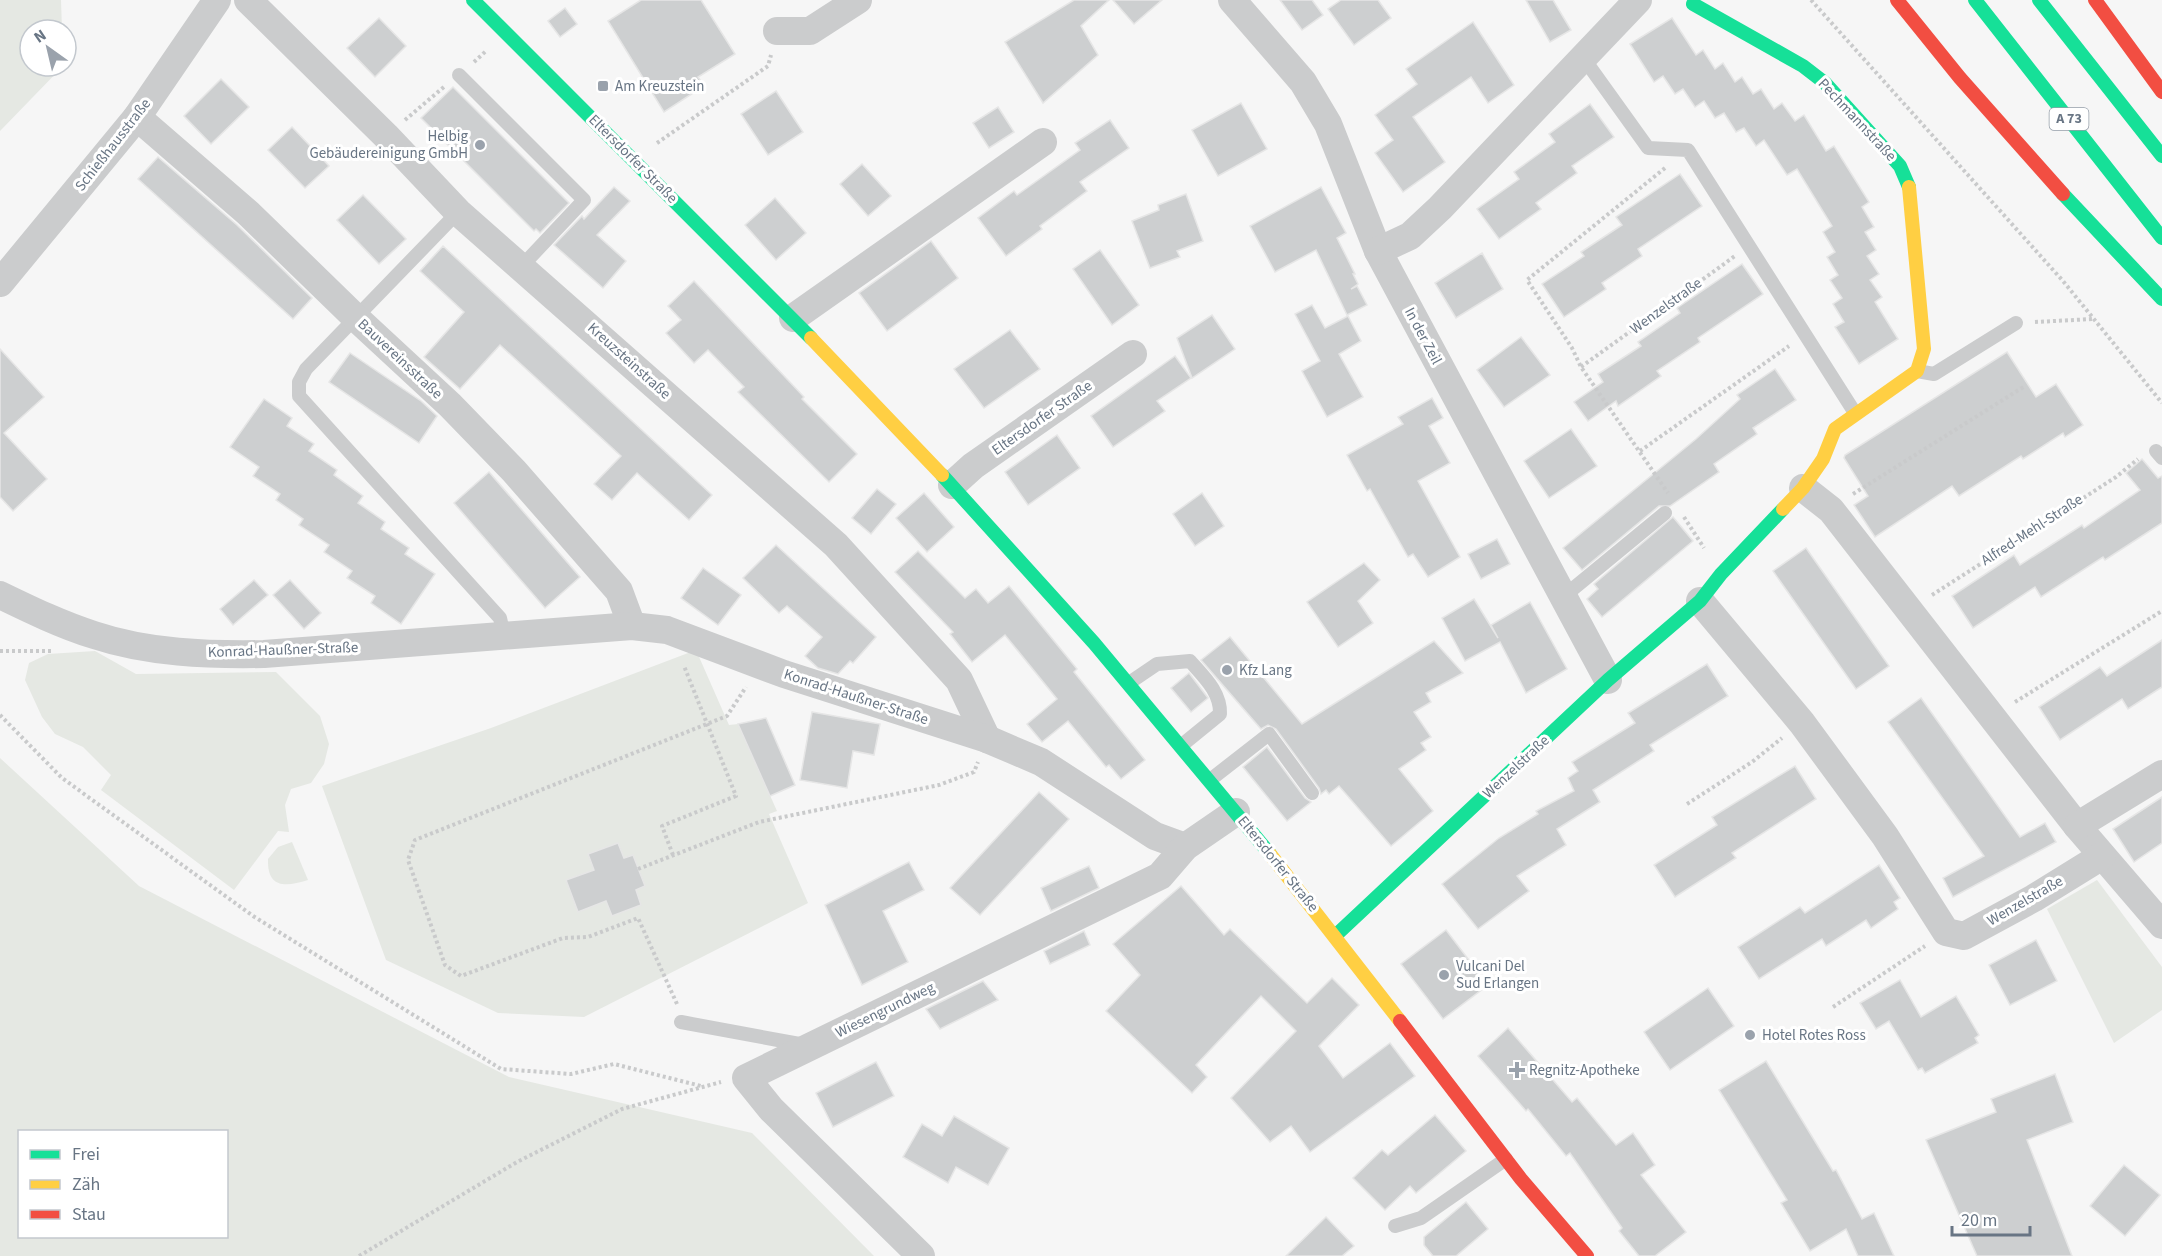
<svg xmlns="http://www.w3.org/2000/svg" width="2162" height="1256" viewBox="0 0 2162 1256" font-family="'Source Sans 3',sans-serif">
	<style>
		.green { fill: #e5e8e3; fill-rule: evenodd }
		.building { fill: #cdcfd0; stroke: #e6e6e6; stroke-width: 1.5 }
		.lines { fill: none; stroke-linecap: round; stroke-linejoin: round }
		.path { stroke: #c9cacb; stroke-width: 4; stroke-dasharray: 3 3; stroke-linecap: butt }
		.lane { stroke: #cbcccd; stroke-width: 14 }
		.street { stroke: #cbcccd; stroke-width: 28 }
		.fast { stroke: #16e098; stroke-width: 14 }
		.slow { stroke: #ffcf43; stroke-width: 14 }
		.jam { stroke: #f24e42; stroke-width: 14 }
		.poi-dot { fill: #9aa2ac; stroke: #fff; stroke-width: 2 }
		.labels { text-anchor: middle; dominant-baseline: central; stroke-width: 6; stroke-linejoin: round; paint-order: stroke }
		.shield { fill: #fff; stroke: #959ea9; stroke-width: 1.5 }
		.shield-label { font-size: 14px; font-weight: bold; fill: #687584 }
		.poi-label { font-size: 15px; fill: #687584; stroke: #fff; text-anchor: start }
		.street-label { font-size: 15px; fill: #687584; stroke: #fff }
	</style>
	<rect width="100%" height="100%" fill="#f6f6f6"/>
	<g class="green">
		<path d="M0,0H61L62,30H30V66H63L0,131Z"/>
		<path d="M696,650L729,725L738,724L777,811L769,814L808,903L584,1017L498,1013L386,960L322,786L491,728Z"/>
		<path d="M95,651L136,674L276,672L320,716L329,744L324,764L311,783L291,789L285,805L289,832L278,831L234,890L101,790L111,775L83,747L55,734L42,717L25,680L29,663L48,654Z"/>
		<path d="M0,758L139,886L509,1077L752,1133L874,1256H0ZM20,1132H226V1236H20Z"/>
		<path d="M292,842L308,880C286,887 267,889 268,859L278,847Z"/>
		<path d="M2097,880L2162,967V1010L2114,1043L2047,909Z"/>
	</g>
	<g class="building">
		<path d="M641,0H701L735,54L698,77L704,86L664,112L608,21Z"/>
		<path d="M1074,0H1109L1081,26L1098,55L1043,103L1005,42Z"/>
		<path d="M1113,0H1162L1134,24Z"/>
		<path d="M1280,0H1312L1323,15L1302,30Z"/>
		<path d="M1341,0H1378L1391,18L1354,45L1328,9Z"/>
		<path d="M1526,0H1553L1571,30L1550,42Z"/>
		<path d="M565,8L577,24L560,37L548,21Z"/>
		<path d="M379,18L406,46L375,77L347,48Z"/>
		<path d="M1672,18L1696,55L1703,50L1715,69L1723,63L1735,82L1742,77L1753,94L1761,89L1774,109L1782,103L1795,121L1804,115L1826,151L1834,146L1869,202L1862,207L1874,227L1865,232L1876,250L1867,256L1879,274L1870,280L1882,297L1875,302L1898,339L1859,364L1835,327L1844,322L1833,304L1842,298L1830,280L1838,275L1827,257L1835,252L1823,232L1832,226L1797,169L1787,175L1764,140L1756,146L1744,128L1736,132L1724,113L1715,118L1704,101L1695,107L1683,89L1675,94L1663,76L1654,82L1630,44Z"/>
		<path d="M1473,22L1514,85L1488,103L1471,77L1413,117L1445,162L1403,192L1375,153L1393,140L1375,115L1417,84L1406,69Z"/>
		<path d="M221,79L249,107L211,144L184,116Z"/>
		<path d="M453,87L569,203L540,233L536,229L534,231L421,118Z"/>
		<path d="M776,91L803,132L768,155L741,114Z"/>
		<path d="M1241,103L1267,149L1218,176L1192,130Z"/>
		<path d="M1590,104L1614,137L1572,166L1577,173L1536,203L1541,209L1499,239L1477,209L1519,179L1514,172L1555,142L1549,134Z"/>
		<path d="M998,107L1014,132L989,148L973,123Z"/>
		<path d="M1110,120L1129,148L1080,182L1087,191L1040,226L1042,229L1006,256L978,218L1014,191L1017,195L1080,150L1075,143Z"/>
		<path d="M292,127L329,166L305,188L268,150Z"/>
		<path d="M158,157L237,225L312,298L293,319L138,179Z"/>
		<path d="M862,164L891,196L868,216L840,184Z"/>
		<path d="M1680,174L1702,206L1638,249L1642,256L1602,283L1606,289L1564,317L1542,284L1584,256L1581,252L1622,225L1616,217Z"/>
		<path d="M614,187L630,201L597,235L626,261L603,288L554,245L582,216L584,219Z"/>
		<path d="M1321,187L1346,233L1337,238L1355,274H1353L1358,284L1351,289L1357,286L1367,305L1347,315L1316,250L1275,272L1250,226Z"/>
		<path d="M1186,194L1203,241L1177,251L1180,257L1150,268L1132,221L1159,210L1158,205Z"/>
		<path d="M363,195L406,239L379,264L337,220Z"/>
		<path d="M775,198L806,233L776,260L745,225Z"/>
		<path d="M931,241L958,278L887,331L859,293Z"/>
		<path d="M443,246L712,495L689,520L637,473L612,500L594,484L621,456L500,345L460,389L424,357L464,312L420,271Z"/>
		<path d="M1100,250L1139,305L1112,325L1073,269Z"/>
		<path d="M1482,253L1503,289L1456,318L1435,283Z"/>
		<path d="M1742,264L1763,294L1698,338L1700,342L1657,371L1661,376L1618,406L1616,401L1588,421L1574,402L1603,382L1598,374L1641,346L1638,342L1680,313L1677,308Z"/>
		<path d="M694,281L804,397L802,399L857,454L829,482L738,392L744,387L708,350L694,363L666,333L681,320L668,306Z"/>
		<path d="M1312,305L1325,328L1348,316L1361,341L1339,354L1363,397L1327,417L1302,371L1320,361L1295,314Z"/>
		<path d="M1212,315L1235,349L1192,378L1177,338Z"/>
		<path d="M1010,330L1040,369L984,408L954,369Z"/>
		<path d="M1521,337L1550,375L1504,407L1477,370Z"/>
		<path d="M0,349L44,397L4,433L47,479L13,511L0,497Z"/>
		<path d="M2007,352L2036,397L2056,384L2083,425L2065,437L2063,433L2023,459L2021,456L1959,496L1952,486L1875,537L1854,505L1868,496L1844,458L1845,455Z"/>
		<path d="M350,353L421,401L437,416L419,443L329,382Z"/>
		<path d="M1175,356L1191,378L1157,401L1165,411L1113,447L1091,416Z"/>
		<path d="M1775,369L1796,400L1753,428L1757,434L1714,464L1719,472L1670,506H1659L1582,570L1563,548L1696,439L1740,399L1737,395Z"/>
		<path d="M1432,398L1443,418L1429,426L1450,463L1418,481L1460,557L1428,577L1413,554L1408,557L1370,489L1367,491L1347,455L1403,424L1398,417Z"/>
		<path d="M264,399L292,418L287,426L314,444L309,451L337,470L334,475L363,496L358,503L385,522L381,529L409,548L405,554L435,574L401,624L371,603L375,596L347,578L352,571L324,552L329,545L299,525L303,519L276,500L280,494L253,476L259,467L230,447Z"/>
		<path d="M1571,429L1597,466L1549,498L1524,461Z"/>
		<path d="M1057,435L1080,468L1028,505L1005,472Z"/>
		<path d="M2142,459L2158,478L2162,476V523L2105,560L2103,557L2041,597L2035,587L1973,628L1952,596L2014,555L2020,565L2082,525L2084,528L2140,490L2126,473Z"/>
		<path d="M489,472L580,577L545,608L454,503Z"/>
		<path d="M877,489L896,504L871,534L852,518Z"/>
		<path d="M924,493L954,527L927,552L896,518Z"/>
		<path d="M1202,493L1224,526L1195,546L1173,514Z"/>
		<path d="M1673,517L1693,541L1602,617L1587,599L1598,589L1594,584Z"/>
		<path d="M1497,539L1510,564L1481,579L1468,554Z"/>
		<path d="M776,545L876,637L853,663L850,661L838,674L818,668L805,656L822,637L787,606L779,613L743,578Z"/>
		<path d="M1806,548L1889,666L1856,689L1773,571Z"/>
		<path d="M918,551L965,598L976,589L988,603L1009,586L1077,669L1074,672L1145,760L1121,779L1109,765L1106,767L1068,721L1042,742L1027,724L1057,699L1005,635L972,662L950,634L953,632L895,572Z"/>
		<path d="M1364,563L1380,580L1358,601L1373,623L1338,647L1307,602Z"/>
		<path d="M703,568L741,595L718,625L681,598Z"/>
		<path d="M254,580L268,595L233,625L220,609Z"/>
		<path d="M290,580L321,613L304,629L273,595Z"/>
		<path d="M1474,599L1498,638L1491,625L1530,602L1567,669L1526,693L1500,642L1465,661L1442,618Z"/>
		<path d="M1230,637L1302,724L1434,641L1463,673L1426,693L1431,702L1414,712L1431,737L1421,743L1426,750L1399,769L1433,811L1391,846L1339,786L1329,794L1326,790L1321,794L1319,788L1276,729L1268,725L1261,729L1201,660Z"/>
		<path d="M2162,640V687L2128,709L2122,699L2060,740L2039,707L2100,667L2107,676Z"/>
		<path d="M1707,664L1728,696L1650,745L1654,751L1593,790L1600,802L1557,829L1566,845L1517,876L1529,891L1478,929L1442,884L1499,838L1538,814L1536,811L1574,791L1568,778L1578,771L1572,762L1635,723L1628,713Z"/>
		<path d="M1189,673L1208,698L1191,712L1171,688Z"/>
		<path d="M1921,698L2020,837L2045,823L2056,842L1953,897L1943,878L1984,856L1888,722Z"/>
		<path d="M812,712L880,724L874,755L853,751L847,788L800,780Z"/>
		<path d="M766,718L795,785L770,796L738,724Z"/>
		<path d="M1267,747L1305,798L1311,802L1287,821L1243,767Z"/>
		<path d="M1795,766L1816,799L1732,853L1736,858L1675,897L1654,865L1717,825L1712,817Z"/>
		<path d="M1039,792L1069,819L980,915L950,888Z"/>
		<path d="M2162,797V843L2134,862L2113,829Z"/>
		<path d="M618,843L624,858L633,855L645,886L636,890L641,905L612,916L606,901L578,912L566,880L594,870L588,854Z"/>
		<path d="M909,862L924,890L883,911L908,962L862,985L825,905Z"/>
		<path d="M1879,865L1900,898L1894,902L1898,909L1871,928L1866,920L1826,946L1822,939L1759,979L1738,947L1800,907L1805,913Z"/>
		<path d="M1089,866L1099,888L1051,911L1041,888Z"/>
		<path d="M1181,886L1224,935L1230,929L1307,1003L1332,978L1359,1005L1319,1046L1343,1078L1390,1043L1415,1076L1310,1152L1291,1126L1270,1142L1231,1098L1296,1031L1261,996L1196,1065L1207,1077L1192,1093L1106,1011L1140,975L1113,944Z"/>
		<path d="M1446,930L1488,985L1443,1019L1401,964Z"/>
		<path d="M1084,931L1090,945L1050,964L1044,951Z"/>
		<path d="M2036,940L2057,981L2010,1005L1989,965Z"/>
		<path d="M1900,980L1921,1017L1956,996L1979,1035L1975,1038L1978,1043L1925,1073L1922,1068L1918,1070L1889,1021L1876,1029L1860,1003Z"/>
		<path d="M983,981L998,1000L940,1029L926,1009Z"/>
		<path d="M1708,988L1734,1026L1670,1070L1644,1032Z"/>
		<path d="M1508,1028L1572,1102L1577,1098L1616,1145L1633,1133L1655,1165L1641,1175L1686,1232L1655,1256H1639L1619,1231L1622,1228L1570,1153L1566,1156L1528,1109L1526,1111L1478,1056Z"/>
		<path d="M1766,1061L1833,1171L1836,1170L1862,1219L1874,1213L1894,1256H1858L1846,1229L1810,1251L1781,1203L1787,1200L1719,1090Z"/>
		<path d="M876,1062L894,1096L833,1127L816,1093Z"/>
		<path d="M2055,1074L2073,1122L2027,1140L2072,1256H1977L1926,1140L1996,1112L1991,1099Z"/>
		<path d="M1435,1115L1466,1151L1416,1193L1410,1186L1385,1210L1353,1178L1382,1150L1388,1155Z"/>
		<path d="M954,1116L1009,1148L988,1185L956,1167L948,1183L903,1157L922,1124L942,1136Z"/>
		<path d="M2124,1165L2160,1195L2125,1236L2090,1206Z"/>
		<path d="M1466,1202L1488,1229L1456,1256H1433L1424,1245V1237Z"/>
		<path d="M1326,1217L1354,1246L1342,1256H1286Z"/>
	</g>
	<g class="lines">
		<g class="path">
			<path d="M1811,0L2063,281L2162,403"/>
			<path d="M474,62L486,51"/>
			<path d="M405,120L445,86"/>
			<path d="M657,143L768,66L771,55"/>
			<path d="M1665,168L1527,280L1572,348L1581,367L1668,493"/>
			<path d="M2035,322L2093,319"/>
			<path d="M1581,367L1735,256"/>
			<path d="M1640,451L1789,346"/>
			<path d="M1853,494L2025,386"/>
			<path d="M1684,517L1704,548"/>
			<path d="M1932,595L2116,477L2138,459"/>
			<path d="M0,651H53"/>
			<path d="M2015,702L2162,611"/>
			<path d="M0,715L62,778L253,916L501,1069L571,1074L614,1064L701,1086"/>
			<path d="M1687,804L1752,762L1782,738"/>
			<path d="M673,855L662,826L736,796L684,666"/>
			<path d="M638,869L759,822L939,785L974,772L978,762"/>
			<path d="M677,1004L638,918L588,937L563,938L461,976L445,965L408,860L415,840L727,716L746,687"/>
			<path d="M1833,1007L1925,946"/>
			<path d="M359,1256L517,1162L622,1109L721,1082"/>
		</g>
		<g class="lane">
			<path d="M1582,56L1648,148L1688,150L1855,413"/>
			<path d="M459,75L584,200L522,266"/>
			<path d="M458,212L306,369L299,382V396L500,618L504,636"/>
			<path d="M1917,371L1934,374L2016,323"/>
			<path d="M2156,451L2162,458"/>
			<path d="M1563,597L1665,513"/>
			<path d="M1129,683L1157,664L1190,661C1203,676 1221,692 1220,714L1182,745"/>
			<path d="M1210,780L1269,734L1312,793"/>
			<path d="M681,1022L805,1045"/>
			<path d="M1395,1226L1421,1218L1506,1159"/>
		</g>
		<g class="street">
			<path d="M248,0L386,136L458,212L836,545L959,680L987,739"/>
			<path d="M1232,0L1303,82L1328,124L1378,251L1608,680"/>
			<path d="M777,31H810L858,0"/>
			<path d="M137,117L248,213L355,317L450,405L514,471L619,591L632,626"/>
			<path d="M1378,251L1410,236L1440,208L1638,0"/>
			<path d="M0,283L137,117L217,0"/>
			<path d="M793,318L1043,142"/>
			<path d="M952,485L973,466L1133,354"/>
			<path d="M1803,488L1831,510L2077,826L2162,925"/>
			<path d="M0,595C31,610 62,625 94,635C148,653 208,655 264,654L632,626L667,630L784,674L987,739L1041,762L1155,836L1185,847"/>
			<path d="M1700,601L1802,723L1885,836L1946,932L1964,936L2034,898L2102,856"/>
			<path d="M2077,826L2162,774"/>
			<path d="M921,1256L771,1109L746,1078L1160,876L1185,847L1236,812"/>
		</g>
		<g class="fast">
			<path d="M473,0L811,338"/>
			<path d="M1975,0L2162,238"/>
			<path d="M2039,0L2162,156"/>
			<path d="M1693,4L1803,66L1825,83L1900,166L1909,187"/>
			<path d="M2063,194L2162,299"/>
			<path d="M942,475L1094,643L1270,854"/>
			<path d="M1335,936L1608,680L1700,601L1721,574L1783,509"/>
		</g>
		<g class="slow">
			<path d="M811,338L942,475"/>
			<path d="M1783,509L1803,488L1823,459L1835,429L1917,371L1924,349L1909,187"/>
			<path d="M1270,854L1400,1021"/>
		</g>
		<g class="jam">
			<path d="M1897,0L1960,78L2063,194"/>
			<path d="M2095,0L2162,92"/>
			<path d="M1400,1021L1521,1179L1587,1256"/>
		</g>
	</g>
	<g class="poi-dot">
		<rect x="597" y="80" width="12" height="12" rx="3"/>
		<circle cx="480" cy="145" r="6"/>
		<circle cx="1227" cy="670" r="6"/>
		<circle cx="1444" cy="975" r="6"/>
		<circle cx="1750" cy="1035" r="6"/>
		<path d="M1514 1061h6v6h6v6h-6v6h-6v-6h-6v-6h6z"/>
	</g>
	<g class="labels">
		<rect class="shield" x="2049.5" y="108" width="39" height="22" rx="4.5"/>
		<g class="shield-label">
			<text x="2069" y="119">A 73</text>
		</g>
		<g class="poi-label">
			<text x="615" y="86">Am Kreuzstein</text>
			<text x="468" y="136" text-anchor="end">Helbig<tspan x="468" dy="17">Gebäudereinigung GmbH</tspan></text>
			<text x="1239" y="670">Kfz Lang</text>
			<text x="1456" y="966">Vulcani Del<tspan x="1456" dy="17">Sud Erlangen</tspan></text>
			<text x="1762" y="1035">Hotel Rotes Ross</text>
			<text x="1529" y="1070">Regnitz-Apotheke</text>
		</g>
		<g class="street-label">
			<text transform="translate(1857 120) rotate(47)">Pechmannstraße</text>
			<text transform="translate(113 145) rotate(-52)">Schießhausstraße</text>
			<text transform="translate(633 159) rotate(45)">Eltersdorfer Straße</text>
			<text transform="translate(1666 306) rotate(-36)">Wenzelstraße</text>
			<text transform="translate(1423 336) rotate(62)">In der Zeil</text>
			<text transform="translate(400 359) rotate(43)">Bauvereinsstraße</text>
			<text transform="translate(629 361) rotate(42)">Kreuzsteinstraße</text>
			<text transform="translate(1042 418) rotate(-35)">Eltersdorfer Straße</text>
			<text transform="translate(2032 530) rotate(-33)">Alfred-Mehl-Straße</text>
			<text transform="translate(283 650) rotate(-2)">Konrad-Haußner-Straße</text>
			<text transform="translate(856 697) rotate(18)">Konrad-Haußner-Straße</text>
			<text transform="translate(1516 767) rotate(-43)">Wenzelstraße</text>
			<text transform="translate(1278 864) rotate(51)">Eltersdorfer Straße</text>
			<text transform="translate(2025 901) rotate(-30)">Wenzelstraße</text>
			<text transform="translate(885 1010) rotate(-26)">Wiesengrundweg</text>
		</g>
	</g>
	<rect x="18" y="1130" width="210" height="108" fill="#ffffff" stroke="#c3c8ce" stroke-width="1.5"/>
	<rect x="30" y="1150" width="30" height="9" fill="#16e098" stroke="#c3c8ce" stroke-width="1.5"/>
	<text x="72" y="1160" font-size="18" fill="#687584">Frei</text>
	<rect x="30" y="1180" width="30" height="9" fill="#ffcf43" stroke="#c3c8ce" stroke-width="1.5"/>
	<text x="72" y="1190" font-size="18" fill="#687584">Zäh</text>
	<rect x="30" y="1210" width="30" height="9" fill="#f24e42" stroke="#c3c8ce" stroke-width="1.5"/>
	<text x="72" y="1220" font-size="18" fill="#687584">Stau</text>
	<g transform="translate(48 48) rotate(326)"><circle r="28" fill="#ffffff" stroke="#c3c8ce" stroke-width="1.5"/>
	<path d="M0-4.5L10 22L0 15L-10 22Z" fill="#9aa2ac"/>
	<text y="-9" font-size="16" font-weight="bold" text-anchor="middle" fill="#687584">N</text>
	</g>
	<path d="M1952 1226v9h78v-9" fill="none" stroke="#687584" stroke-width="3"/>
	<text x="1961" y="1226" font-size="18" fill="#687584" stroke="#ffffff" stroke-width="4.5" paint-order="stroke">20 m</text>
</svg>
